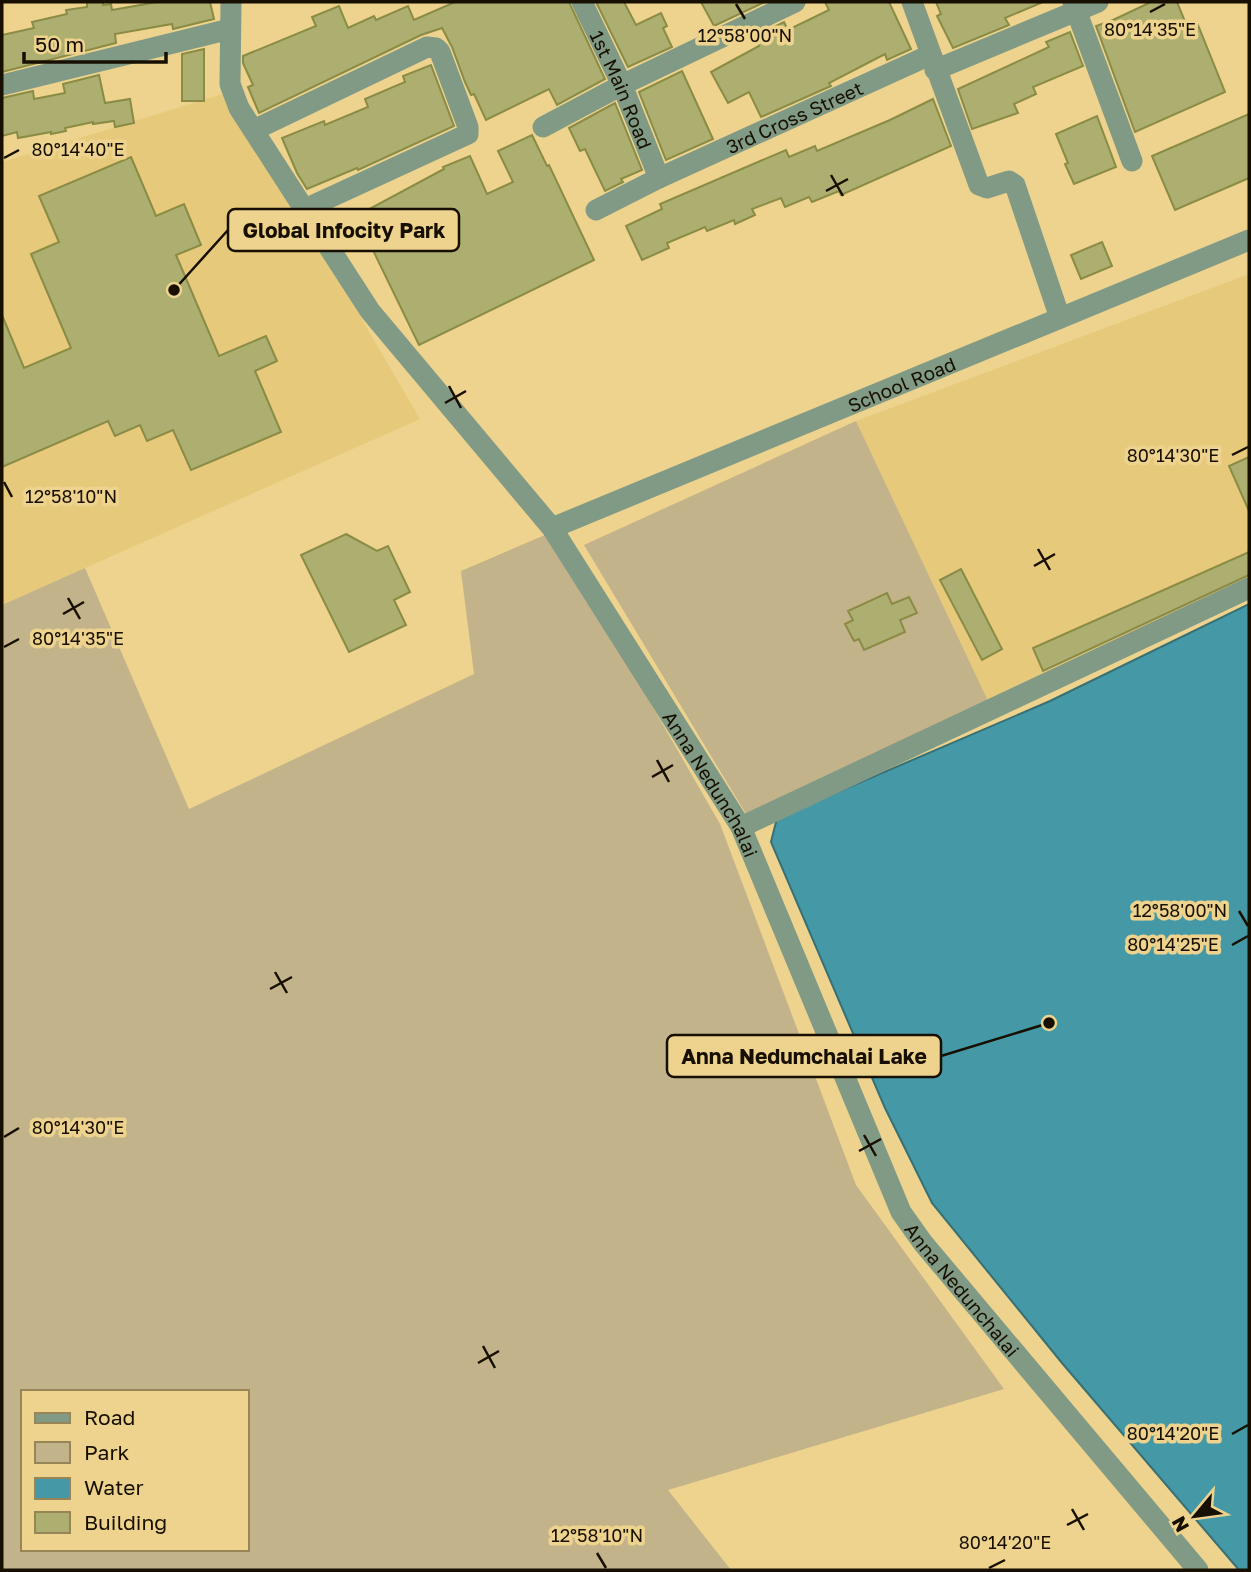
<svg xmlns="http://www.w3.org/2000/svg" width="1251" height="1572" viewBox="0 0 1251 1572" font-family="'Golos Text',sans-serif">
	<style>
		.built { fill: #e6c97b }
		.green { fill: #c3b38a; fill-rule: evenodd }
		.water { fill: #4599a7; stroke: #377075; stroke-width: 2 }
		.building { fill: #adaf70; stroke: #8a8b45; stroke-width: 2 }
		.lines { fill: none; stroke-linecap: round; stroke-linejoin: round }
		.minor { stroke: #819a85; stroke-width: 21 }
		.ticks { fill: none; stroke: #170f00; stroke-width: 2.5 }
		.labels { text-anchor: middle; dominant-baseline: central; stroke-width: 7; stroke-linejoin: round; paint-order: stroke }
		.street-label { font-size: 19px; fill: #170f00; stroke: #edd38d }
		.ticks-label { font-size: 18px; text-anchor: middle; fill: #170f00; stroke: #edd38d; stroke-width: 7; stroke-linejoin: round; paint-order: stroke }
		.leader { fill: none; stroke: #170f00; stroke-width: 2.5 }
		.callout-dot { fill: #170f00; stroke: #edd38d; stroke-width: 2.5 }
		.callout { fill: #edd38d; stroke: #170f00; stroke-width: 2.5 }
		.callout-label { font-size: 21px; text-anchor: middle; font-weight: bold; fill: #170f00 }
	</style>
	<rect width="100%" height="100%" fill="#edd38d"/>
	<g class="built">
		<path d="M229,92L420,419L2,605V162Z"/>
		<path d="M1249,274V580L989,703L856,421Z"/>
	</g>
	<g class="green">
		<path d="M856,421L989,703L746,814L584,545Z"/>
		<path d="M552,532L720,824L856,1185L1004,1389L668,1490L731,1570H2V605L85,568L189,809L474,674L461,571ZM23,1392H247V1549H23Z"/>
	</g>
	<path class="water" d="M1249,604V1570H1239L1062,1363L932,1203L885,1108L771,842L777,818L1050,701Z"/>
	<g class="building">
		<path d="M87,2H103V5L111,4L112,10L157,2H210L214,19L173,29L172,24L115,34L116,43L2,72V35L34,28L32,22L67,14L66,10L87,7Z"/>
		<path d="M455,2H569L605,79L557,105L549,89L486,120L474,94L471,95L465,82L452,47L442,28L421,35L259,113L248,87L253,85L243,63V56L316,26L312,17L339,6L348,28L374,16L376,20L408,6L414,20Z"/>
		<path d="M596,2H624L636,25L661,13L667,26L663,28L672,47L628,67Z"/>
		<path d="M701,2H765L714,26Z"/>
		<path d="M825,2H889L911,49L887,60L885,54L829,83L831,86L761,117L749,92L728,103L711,72L759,46L755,36L784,22L788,30L829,10Z"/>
		<path d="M936,2H1043L1005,18L1009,25L953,48L937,16L941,14Z"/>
		<path d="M1151,2H1177L1188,29L1198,25L1225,92L1135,132L1096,26L1113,20Z"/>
		<path d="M1070,32L1083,66L1033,87L1036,94L1014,104L1018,113L972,129L958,89L1049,47L1046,42Z"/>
		<path d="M204,49V101H182V54Z"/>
		<path d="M431,65L454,126L358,170L357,168L307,189L297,173L282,138L324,121L325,125L368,107L365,99L405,82L403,76Z"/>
		<path d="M682,71L713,139L666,160L639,92Z"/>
		<path d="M99,75L105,103L130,99L134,123L115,127L114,121L93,124V122L65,128L66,131L51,134V132L18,138L17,132L2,136V98L33,91L34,99L65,93L63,84Z"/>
		<path d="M933,99L951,146L841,195L839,191L812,202L809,197L785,207L781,198L752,209L755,215L735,224L734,220L707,231L705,227L667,243L669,248L642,260L626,226L662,209L660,204L786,150L789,157L815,146L817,151L890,120Z"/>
		<path d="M615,103L642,170L621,179L623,182L605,191L585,149L580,151L569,128Z"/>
		<path d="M1249,114V178L1175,210L1152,156Z"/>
		<path d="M1097,116L1116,167L1074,184L1065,164L1068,163L1056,134Z"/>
		<path d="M532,135L547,166L549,165L594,260L419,345L368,240L347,251L332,229L444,169L443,167L470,156L487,194L513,182L498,151Z"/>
		<path d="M131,157L156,216L184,204L201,245L176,255L219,356L266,336L277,361L255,371L281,432L191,470L173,430L147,441L140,425L115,436L108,421L2,467V315L24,368L71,348L31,254L59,242L39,196Z"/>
		<path d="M1102,242L1112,266L1081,279L1071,255Z"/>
		<path d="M1249,457V511L1229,466Z"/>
		<path d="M346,534L377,551L388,546L410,592L394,600L406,625L349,652L301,555Z"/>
		<path d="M1249,552V575L1043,671L1033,648Z"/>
		<path d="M961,569L1002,649L982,660L940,580Z"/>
		<path d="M887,593L892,604L909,597L917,613L900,620L905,632L864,650L859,639L854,641L845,624L853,620L848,611Z"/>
	</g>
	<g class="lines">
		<g class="minor">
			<path id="s1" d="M231,2L230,84L239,108L370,311L552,528L741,827L901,1212L923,1243L1198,1570"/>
			<path id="s2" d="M582,2L622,85L659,178"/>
			<path d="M912,2L979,185L987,188L1009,181L1015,185L1060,318"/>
			<path d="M1073,2L1132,161"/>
			<path d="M935,70L1098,2"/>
			<path d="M2,85L230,29"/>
			<path d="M543,127L622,85L795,2"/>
			<path d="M254,130L427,47L436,48L440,52L468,127V134L305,209"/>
			<path id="s3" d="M596,210L659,178L930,55"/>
			<path id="s4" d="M552,528L1249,240"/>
			<path d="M741,827L1249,588"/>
		</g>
	</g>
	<path class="ticks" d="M736,4L745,19M1150,12L1165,4M4,158L19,150M831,175L843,196M826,191L848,179M449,386L461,408M445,403L466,391M1232,455L1248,447M4,482L12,497M1038,549L1050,570M1034,566L1055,554M68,598L80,619M63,614L84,602M4,647L19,639M657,760L669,782M652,777L673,765M1239,911L1248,926M1232,945L1248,936M275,972L287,993M270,989L292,977M864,1135L876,1156M4,1137L19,1128M859,1151L881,1139M483,1346L495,1368M478,1363L499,1351M1232,1434L1248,1425M1072,1509L1084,1530M1067,1525L1088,1514M597,1553L606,1568M989,1568L1005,1560"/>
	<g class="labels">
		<g class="street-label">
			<text stroke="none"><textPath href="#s2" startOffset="96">1st Main Road</textPath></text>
			<text stroke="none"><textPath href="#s3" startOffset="219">3rd Cross Street</textPath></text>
			<text stroke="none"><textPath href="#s4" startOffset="378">School Road</textPath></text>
			<text stroke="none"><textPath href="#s1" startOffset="934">Anna Nedunchalai</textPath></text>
			<text stroke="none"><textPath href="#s1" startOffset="1502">Anna Nedunchalai</textPath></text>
		</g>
	</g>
	<g class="ticks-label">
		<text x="1150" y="36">80°14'35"E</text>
		<text x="745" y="42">12°58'00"N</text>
		<text x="78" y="156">80°14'40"E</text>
		<text x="1173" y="462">80°14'30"E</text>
		<text x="71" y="503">12°58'10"N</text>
		<text x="78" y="645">80°14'35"E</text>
		<text x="1180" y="917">12°58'00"N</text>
		<text x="1173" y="951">80°14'25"E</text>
		<text x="78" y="1134">80°14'30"E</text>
		<text x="1173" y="1440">80°14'20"E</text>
		<text x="597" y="1542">12°58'10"N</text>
		<text x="1005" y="1549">80°14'20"E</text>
	</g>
	<path class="leader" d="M174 290L228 230M1049 1023L941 1056"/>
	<g class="callout-dot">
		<circle cx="174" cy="290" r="7"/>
		<circle cx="1049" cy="1023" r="7"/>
	</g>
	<g class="callout">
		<rect x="228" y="209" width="231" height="42" rx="7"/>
		<rect x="667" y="1035" width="274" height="42" rx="7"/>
	</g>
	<g class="callout-label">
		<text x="344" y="238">Global Infocity Park</text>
		<text x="804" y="1064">Anna Nedumchalai Lake</text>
	</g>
	<rect width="1251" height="1572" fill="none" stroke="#170f00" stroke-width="7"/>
	<rect x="21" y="1390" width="228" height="161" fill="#edd38d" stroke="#978555" stroke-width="2"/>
	<rect x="35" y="1413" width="35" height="10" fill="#819a85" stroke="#978555" stroke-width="2"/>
	<text x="84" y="1425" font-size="21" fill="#170f00">Road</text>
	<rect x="35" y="1442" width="35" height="21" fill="#c3b38a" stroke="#978555" stroke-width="2"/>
	<text x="84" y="1460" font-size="21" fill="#170f00">Park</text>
	<rect x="35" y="1478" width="35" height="21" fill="#4599a7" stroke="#978555" stroke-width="2"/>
	<text x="84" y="1495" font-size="21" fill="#170f00">Water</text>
	<rect x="35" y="1512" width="35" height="21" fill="#adaf70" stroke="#978555" stroke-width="2"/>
	<text x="84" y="1530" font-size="21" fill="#170f00">Building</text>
	<g transform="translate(1195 1516) rotate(241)" stroke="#edd38d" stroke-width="5" paint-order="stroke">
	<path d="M0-5L12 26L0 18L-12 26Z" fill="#170f00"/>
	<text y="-10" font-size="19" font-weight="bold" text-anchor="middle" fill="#170f00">N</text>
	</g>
	<path d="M24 52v10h142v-10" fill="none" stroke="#170f00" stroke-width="3.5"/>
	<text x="35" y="52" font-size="21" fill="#170f00" stroke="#edd38d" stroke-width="5" paint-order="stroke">50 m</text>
</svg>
